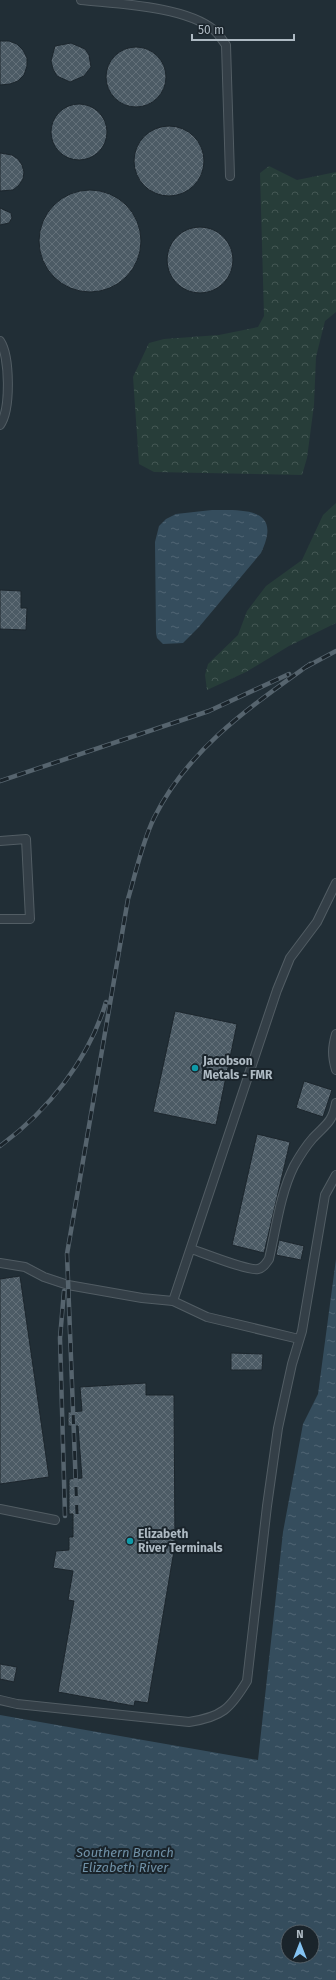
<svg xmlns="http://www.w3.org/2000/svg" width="336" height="1980" viewBox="0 0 336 1980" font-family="'Fira Sans',sans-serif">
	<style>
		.forest { fill: url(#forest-crowns) }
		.water { fill: url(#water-ripples); fill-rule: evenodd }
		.building { fill: url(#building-cross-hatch); stroke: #1c262d }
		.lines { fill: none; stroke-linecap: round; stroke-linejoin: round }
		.lane-casing { stroke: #525d64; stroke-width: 10 }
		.lane { stroke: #343f47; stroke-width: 8 }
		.rail-casing { stroke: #56646e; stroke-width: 4.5 }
		.rail { stroke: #1a242b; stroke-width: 3; stroke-dasharray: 9; stroke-linecap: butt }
		.culture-dot { fill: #0f9aa8; stroke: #1a242b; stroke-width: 1.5 }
		.labels { text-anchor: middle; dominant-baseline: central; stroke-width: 4; stroke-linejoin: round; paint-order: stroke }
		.poi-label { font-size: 12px; font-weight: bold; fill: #aebac3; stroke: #1a242b; text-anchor: start }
		.water-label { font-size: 13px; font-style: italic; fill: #7091a7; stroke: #1a242b }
	</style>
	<defs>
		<pattern id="forest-crowns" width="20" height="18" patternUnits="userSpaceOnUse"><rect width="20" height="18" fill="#273d39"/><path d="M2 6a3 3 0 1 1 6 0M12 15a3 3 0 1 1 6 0" fill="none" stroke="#445754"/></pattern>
		<pattern id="water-ripples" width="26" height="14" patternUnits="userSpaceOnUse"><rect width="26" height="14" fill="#354d5d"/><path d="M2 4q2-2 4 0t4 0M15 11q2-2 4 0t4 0" fill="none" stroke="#506573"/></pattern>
		<pattern id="building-cross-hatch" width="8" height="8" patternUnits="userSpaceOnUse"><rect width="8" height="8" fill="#4c5b65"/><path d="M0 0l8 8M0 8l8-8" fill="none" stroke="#637079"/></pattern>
	</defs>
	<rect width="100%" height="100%" fill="#212e36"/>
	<g class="forest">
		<path d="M269,166L297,180L336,172V312L325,321L316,357L314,405L307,458L302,475L154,472L139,464L133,377L149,343L164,339L219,335L258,327L264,316L260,173Z"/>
		<path d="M336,503V623L289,646L246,672L207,690L205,675L208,664L238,635L247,611L266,586L302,560L323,515Z"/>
	</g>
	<g class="water">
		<path d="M212,510C244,510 283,507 261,553L199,627L183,643L163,644L157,638L156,633L155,542L159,526L166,519L176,514Z"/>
		<path d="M336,1259V1980H0V1715L258,1760L283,1532L303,1424L318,1394ZM288,1932H312V1956H288Z"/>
	</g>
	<g class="building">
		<path d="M0,41H9L17,44L23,50L27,58V66L24,75L18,81L10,84L0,85Z"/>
		<path d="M71,43L85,49L89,55L91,67L84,76L70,82L57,76L53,69L51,61L55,46Z"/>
		<circle cx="136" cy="77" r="30"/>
		<circle cx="79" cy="132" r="28"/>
		<circle cx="169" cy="161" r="35"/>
		<path d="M0,153L12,155L18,159L22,165L24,172L23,179L19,185L13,190L0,191Z"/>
		<circle cx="90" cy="241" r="51"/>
		<path d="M0,208L11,213L12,218L9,223L0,225Z"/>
		<circle cx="200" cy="260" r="33"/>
		<path d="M0,590L21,591V608H27L26,630L0,629Z"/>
		<path d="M175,1011L237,1024L216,1125L153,1112Z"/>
		<path d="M304,1081L332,1090L323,1117L296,1108Z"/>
		<path d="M257,1134L290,1142L264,1253L232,1245Z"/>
		<path d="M279,1240L304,1246L301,1260L276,1255Z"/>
		<path d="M20,1276L49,1477L0,1484V1279Z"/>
		<path d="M231,1353L263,1354L262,1370H231Z"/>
		<path d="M146,1383V1395H174L175,1545L148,1703L135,1701L134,1706L58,1692L74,1601L68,1600L73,1571L53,1568L56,1551L69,1550V1537H73V1514H69V1479L82,1478L78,1426H68V1412L82,1411L80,1387Z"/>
		<path d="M0,1664L17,1667L14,1682L0,1679Z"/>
	</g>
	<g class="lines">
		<g class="lane-casing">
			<g id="lane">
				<path d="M81,0C118,4 185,6 214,30C219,34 222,40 226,45L230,176"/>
				<path d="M0,341C10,356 11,410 0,425"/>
				<path d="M0,841L26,839L30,919H0"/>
				<path d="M336,1034C332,1048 332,1056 336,1070"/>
				<path d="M191,1249C204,1253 247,1271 258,1269C264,1268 266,1263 269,1259C276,1229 280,1194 294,1166C299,1157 306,1146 313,1138C326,1124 332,1123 336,1103"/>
				<path d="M0,1263L25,1267L44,1277L68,1285L142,1298L173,1301"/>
				<path d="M299,1339L207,1317L173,1301L277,990L290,958L317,922L336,883"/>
				<path d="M0,1509L55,1520"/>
				<path d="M0,1700L17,1704L189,1722C222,1717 230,1709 247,1681L267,1506L278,1428L292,1364L302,1331L325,1195L336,1175"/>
			</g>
		</g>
		<use href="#lane" class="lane"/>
		<g class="rail-casing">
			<g id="rail">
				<path d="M306,667L336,651"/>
				<path d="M0,781L209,711L289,674"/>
				<path d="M0,1146C48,1111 89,1059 106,1002"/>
				<path d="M64,1291L60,1338L65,1516"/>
				<path d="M77,1514L67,1254L128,899C136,872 142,843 154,818C188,749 250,707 310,664"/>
			</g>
		</g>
		<use href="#rail" class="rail"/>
	</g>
	<g class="culture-dot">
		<circle cx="195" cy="1068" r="4"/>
		<circle cx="130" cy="1541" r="4"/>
	</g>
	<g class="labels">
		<g class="poi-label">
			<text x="203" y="1061">Jacobson<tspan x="203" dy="14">Metals - FMR</tspan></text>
			<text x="138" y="1534">Elizabeth<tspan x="138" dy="14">River Terminals</tspan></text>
		</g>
		<g class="water-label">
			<text x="125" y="1852">Southern Branch<tspan x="125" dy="15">Elizabeth River</tspan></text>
		</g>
	</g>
	<g transform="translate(300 1944)"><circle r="19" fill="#1a242b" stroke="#556068"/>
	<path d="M0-3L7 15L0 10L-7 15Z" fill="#84c3f3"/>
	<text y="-6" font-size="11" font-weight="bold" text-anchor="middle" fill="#aebac3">N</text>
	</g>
	<path d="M192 34v6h102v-6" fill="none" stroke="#aebac3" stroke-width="2"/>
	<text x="198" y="34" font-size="12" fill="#aebac3" stroke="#1a242b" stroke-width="3" paint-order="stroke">50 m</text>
</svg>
